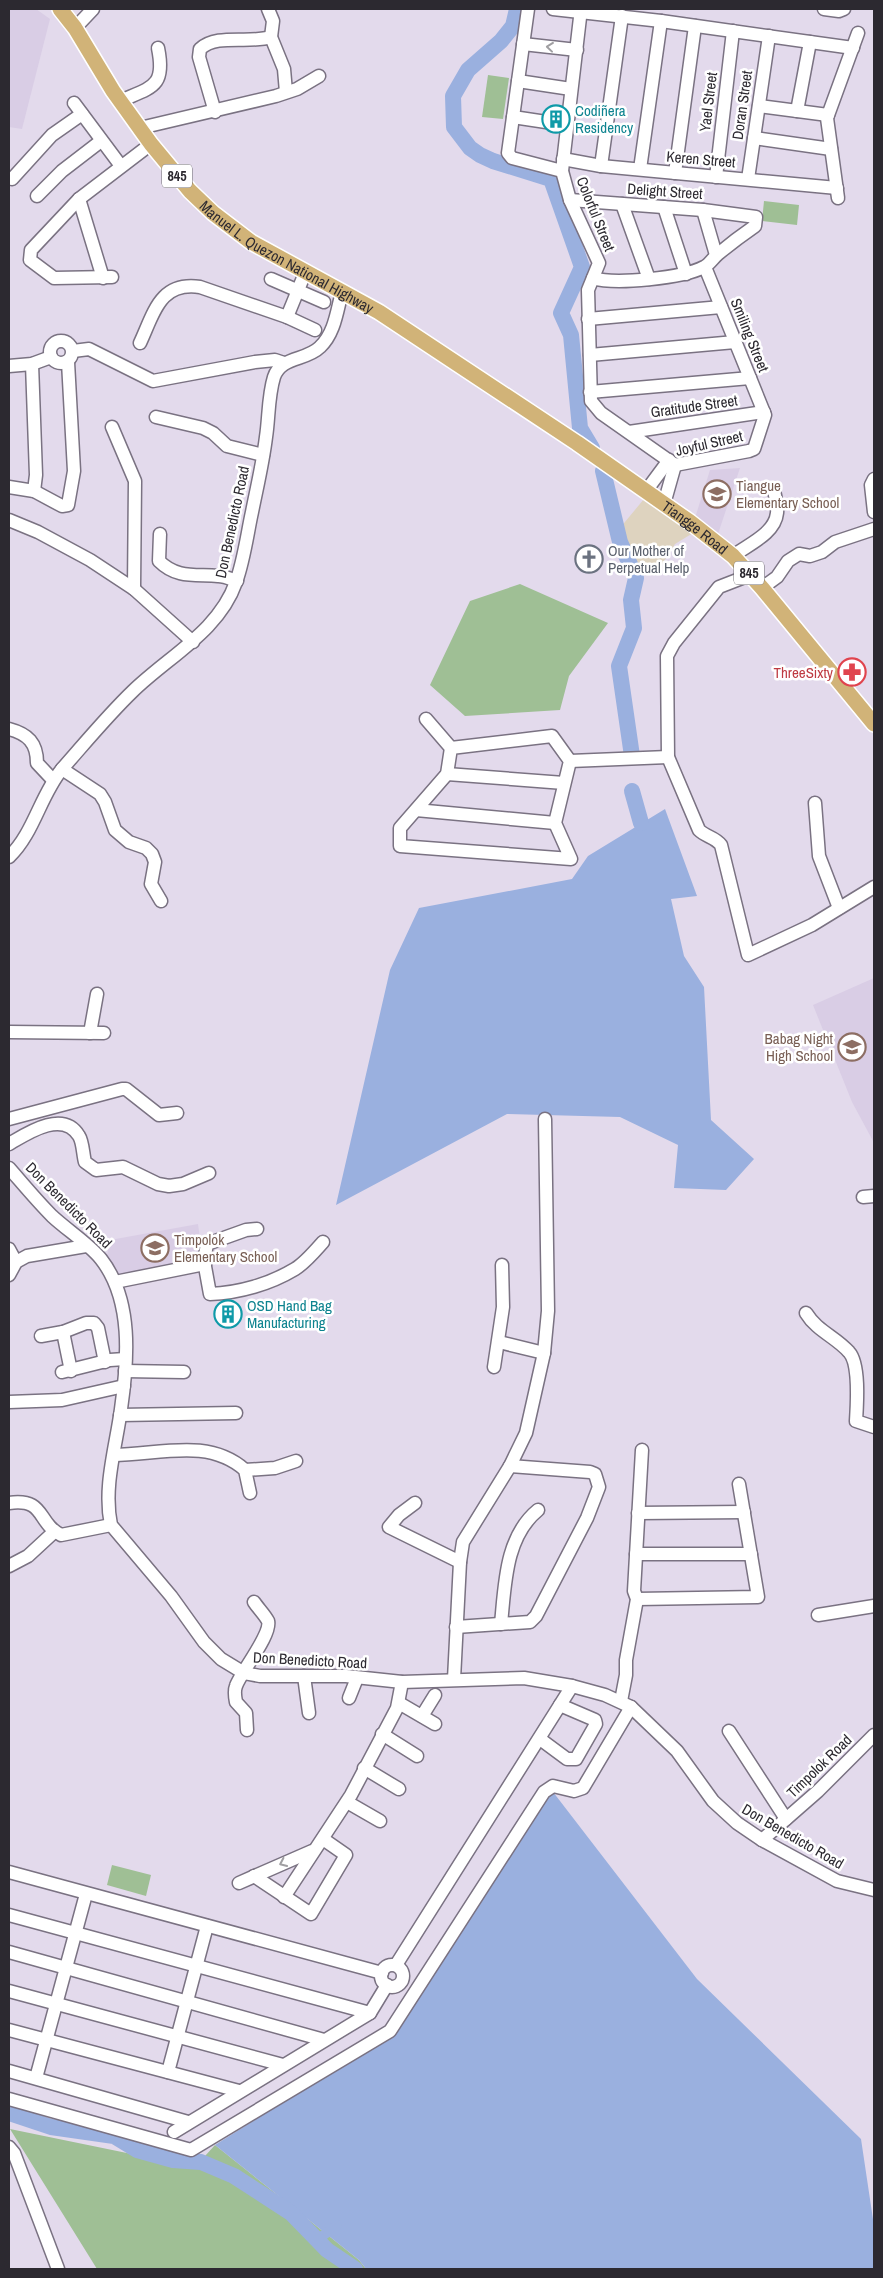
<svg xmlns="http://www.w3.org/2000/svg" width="883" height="2278" viewBox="0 0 883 2278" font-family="'Archivo Narrow',sans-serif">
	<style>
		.commercial { fill: #ded3bf }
		.built { fill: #d9cde5 }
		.green { fill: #9fbf95 }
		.water { fill: #9ab0df }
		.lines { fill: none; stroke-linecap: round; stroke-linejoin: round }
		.canal { stroke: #9ab0df; stroke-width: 10 }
		.river { stroke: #9ab0df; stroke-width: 16 }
		.minor-casing { stroke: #7a7282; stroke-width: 15 }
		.major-casing { stroke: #fff; stroke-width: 18 }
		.minor { stroke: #fff; stroke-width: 12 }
		.major { stroke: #d1b378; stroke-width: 15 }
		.oneway { stroke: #a09fa2 }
		.labels { text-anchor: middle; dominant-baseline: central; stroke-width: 5; stroke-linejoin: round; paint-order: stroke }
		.shield { fill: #fff; stroke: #6b696e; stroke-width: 1 }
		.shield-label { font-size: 14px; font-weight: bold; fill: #2c2930 }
		.street-label { font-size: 15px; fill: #2c2930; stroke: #fff }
		.culture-label { font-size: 15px; fill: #0d838f; stroke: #fff; text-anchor: start }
		.education-label { font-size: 15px; fill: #785e54; stroke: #fff; text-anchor: start }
		.worship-label { font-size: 15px; fill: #5b616d; stroke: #fff; text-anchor: start }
		.health-label { font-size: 15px; fill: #be3a42; stroke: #fff; text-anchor: end }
	</style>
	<rect width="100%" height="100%" fill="#e3daec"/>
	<path class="commercial" d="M644,499L693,533L675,544L661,566L636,574L620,528Z"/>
	<g class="built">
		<path d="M9,9H36L50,19L22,129L9,127Z"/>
		<path d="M740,468L717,537L695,518L710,470Z"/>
		<path d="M874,978V1140L873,1141L852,1102L813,1005Z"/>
		<path d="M198,1224L203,1262L119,1279L107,1256L110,1240Z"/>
	</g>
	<g class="green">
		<path d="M488,75L509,78L503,119L482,117Z"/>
		<path d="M764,201L799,205L797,225L762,221Z"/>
		<path d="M520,584L608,623L569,676L560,710L465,716L430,685L470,601Z"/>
		<path d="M112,1865L151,1875L146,1896L107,1885Z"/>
		<path d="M10,2129L195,2167L215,2145L359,2260L366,2269H97Z"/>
	</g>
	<g class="water">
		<path d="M665,809L697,896L671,899L684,956L704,987L711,1120L754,1159L726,1190L674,1188L678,1145L620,1117L507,1114L336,1205L390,970L419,908L572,879L588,856Z"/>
		<path d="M550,1788L697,1979L861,2139L874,2226V2269H366L359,2260L215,2145L392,2034Z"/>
	</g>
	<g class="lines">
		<path class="canal" d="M317,2240L337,2225"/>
		<g class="river">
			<path d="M517,9L513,26L501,41L468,70L453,96L454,127L470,148L480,155L493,161L551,179L582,267L561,313L571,335L580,428L592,448"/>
			<path d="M603,471L620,542L636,578L631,600L634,628L619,666L632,756"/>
			<path d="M632,791L641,823"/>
			<path d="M9,2113L51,2127L114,2136L137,2150L173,2160L201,2162L234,2176L291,2213L327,2250L355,2269"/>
		</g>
		<g class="minor-casing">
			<g id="minor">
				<path d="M268,9L273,21L271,37L284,69L286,92"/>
				<path d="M528,9L508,153L512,158L562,171"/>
				<path d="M553,9L661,21L853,48"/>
				<path d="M581,9L562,171L570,200L599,263L588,290L591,401L601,413L675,465"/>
				<path d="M824,9L839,11L844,9"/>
				<path d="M75,28L93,9"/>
				<path d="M523,44L577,50"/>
				<path d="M518,81L571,89"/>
				<path d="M120,101C152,87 166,87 158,48"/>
				<path d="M74,103L121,166"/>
				<path d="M759,106L828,115"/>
				<path d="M797,111L810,42"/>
				<path d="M215,112L199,57L200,49C217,33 249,44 271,37"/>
				<path d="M513,117L566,125"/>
				<path d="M140,128L276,96L297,89L319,76"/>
				<path d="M754,138L831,149"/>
				<path d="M563,159L601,166L837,188"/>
				<path d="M601,166L622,16"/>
				<path d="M640,169L661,21"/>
				<path d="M675,173L695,26"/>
				<path d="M716,177L733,31"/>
				<path d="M12,179L52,135L82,114"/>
				<path d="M748,179L769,36"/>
				<path d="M37,196L62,171L101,141"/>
				<path d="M838,198L827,118L858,33"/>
				<path d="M79,199L103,278"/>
				<path d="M570,200L703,210L756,217L755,226C742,235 730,244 718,254C713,258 709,265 704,267C683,278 615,285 593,278"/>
				<path d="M622,204L649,279"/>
				<path d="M664,207L686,274"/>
				<path d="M703,210L716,255"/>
				<path d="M112,277L54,278L30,260L31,250L79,199L151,144"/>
				<path d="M271,279L324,302"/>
				<path d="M287,317L305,273"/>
				<path d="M588,319L721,307"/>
				<circle cx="61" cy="352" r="11"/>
				<path d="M140,343C154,313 160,281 200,287L287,317L315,330"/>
				<path d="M73,351L89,349L153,381L255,362L275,360L284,363"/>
				<path d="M590,355L735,342"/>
				<path d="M32,364L36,475L34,491"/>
				<path d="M9,366L32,364L51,357"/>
				<path d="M590,392L750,378"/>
				<path d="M156,417L203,428L213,433L227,446L263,455"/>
				<path d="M112,427L135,481L134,589"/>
				<path d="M629,432L764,412"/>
				<path d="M675,465L749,451L754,449L765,415L705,267"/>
				<path d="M874,479L871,485L874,512"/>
				<path d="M9,487L34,491L62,506L68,505L74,471L68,362"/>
				<path d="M646,491L669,460"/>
				<path d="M664,504L675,465"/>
				<path d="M9,520L38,532L90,560L134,589L193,642"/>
				<path d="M160,534L159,561C177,579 196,574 218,576C224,576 231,579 237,581"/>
				<path d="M733,556C747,545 775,534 777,513C778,506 775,497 774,490"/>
				<path d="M750,575L719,587L674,643L667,656L668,757L699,830C706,837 715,837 721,845L748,955L812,925L874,887"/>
				<path d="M762,588L777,577L788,561L799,554L810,556L822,552L835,542L874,529"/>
				<path d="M426,719L451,748L447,774L400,828V846L571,859L555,823L570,761L552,736L451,748"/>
				<path d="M9,729C28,734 37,743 37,763L53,780"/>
				<path d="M570,761L668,757"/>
				<path d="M62,769L100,794L105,802L115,830L129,842L146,848L152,854L155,862L151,884L161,901"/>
				<path d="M447,774L564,783"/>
				<path d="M815,803L819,856L839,908"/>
				<path d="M416,810L555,823"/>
				<path d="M9,857C34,833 40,796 62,769C85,743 108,715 133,691C169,656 219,631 236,582C244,560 247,535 252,512C257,487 263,462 266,437C269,418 268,396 274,377C281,356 306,361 320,347C335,333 337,310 342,292"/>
				<path d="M9,1032L104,1033"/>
				<path d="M90,1033L97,994"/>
				<path d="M9,1119L122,1089H126L159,1115L177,1113"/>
				<path d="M9,1144C26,1134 63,1109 79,1136C83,1142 83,1155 85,1162L96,1170L123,1167L158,1184L169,1186L183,1184L209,1173"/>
				<path d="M9,1168C23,1184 37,1201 52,1216C67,1230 89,1244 101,1259C133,1300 128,1360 121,1409C116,1447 103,1487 111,1525L171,1596L204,1642L221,1659L244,1673L260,1676H346L402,1682L524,1678L572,1686L605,1695L631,1707L677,1751L713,1801L737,1823L762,1840L837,1881L874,1890"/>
				<path d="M863,1197L874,1196"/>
				<path d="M257,1229L246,1230L207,1244L204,1261L210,1294C239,1293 270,1284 295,1269C305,1263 315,1251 323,1242"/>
				<path d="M9,1249L16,1262"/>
				<path d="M9,1275L16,1262L27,1256L86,1246"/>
				<path d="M115,1282L205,1264"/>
				<path d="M806,1313C817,1331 836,1337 849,1352C860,1364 857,1405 856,1421L874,1427"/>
				<path d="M63,1332L71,1371"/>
				<path d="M41,1336L63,1332L86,1323H94L98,1328L105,1362"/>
				<path d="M499,1342L544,1353"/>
				<path d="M494,1367L503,1307L502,1265"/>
				<path d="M125,1371L184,1372"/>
				<path d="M62,1372L110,1360L125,1359"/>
				<path d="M9,1402L62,1400L124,1386"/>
				<path d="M120,1415L236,1413"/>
				<path d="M114,1455C158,1455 208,1437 245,1470L250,1493"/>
				<path d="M245,1470L275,1468L296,1461"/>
				<path d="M9,1503C46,1498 36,1522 61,1535L111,1525"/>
				<path d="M415,1503L399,1515L389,1527L460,1562"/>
				<path d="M638,1513L744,1512"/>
				<path d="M636,1554H751"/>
				<path d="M9,1566L28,1556L54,1532"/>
				<path d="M637,1599L758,1597L739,1484"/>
				<path d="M818,1615L874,1606"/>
				<path d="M501,1624C505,1585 505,1537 538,1510"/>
				<path d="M456,1627L530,1622L536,1616L587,1518L599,1487L595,1474L590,1472L510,1466"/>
				<path d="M304,1676L309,1713"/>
				<path d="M454,1679L460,1562L463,1542L510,1466L526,1433L544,1353L548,1311L545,1119"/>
				<path d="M349,1698L357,1678"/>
				<path d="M621,1701L626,1675V1660L637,1599L634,1591L642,1450"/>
				<path d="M399,1703L435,1724"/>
				<path d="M422,1716L435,1695"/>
				<path d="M247,1730L246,1713L236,1702C235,1697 234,1691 236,1686C241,1672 272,1634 268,1621C265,1615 258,1608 254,1602"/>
				<path d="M729,1731L786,1819"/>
				<path d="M382,1734L417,1756"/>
				<path d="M540,1739L567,1759H576L596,1724L595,1720L560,1705"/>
				<path d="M364,1768L399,1789"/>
				<path d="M347,1802L380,1821"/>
				<path d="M762,1840L818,1791L874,1735"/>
				<path d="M9,1872L382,1973"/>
				<path d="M254,1876L311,1914L346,1855L323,1839"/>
				<path d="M239,1883L312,1851"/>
				<path d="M284,1897L351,1795L397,1708L402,1682"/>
				<path d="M9,1915L370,2013"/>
				<path d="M9,1952L324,2040"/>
				<path d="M396,1965L572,1686"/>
				<circle cx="392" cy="1976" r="11"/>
				<path d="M9,1991L283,2065"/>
				<path d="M9,2030L239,2091"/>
				<path d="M9,2071L188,2122"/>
				<path d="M168,2072L207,1926"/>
				<path d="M36,2078L86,1894"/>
				<path d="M9,2099L191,2150L390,2031L544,1792L553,1786L574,1791L583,1788L631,1707"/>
				<path d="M174,2132L370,2013L387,1985"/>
				<path d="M9,2147L14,2153L58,2269"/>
			</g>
		</g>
		<g class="major-casing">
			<g id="major">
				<path id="s1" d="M60,9L75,28L113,91L151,144L190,191L213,213L251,242L379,312L577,443L690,522L733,556L762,588L874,724"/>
			</g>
		</g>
		<use href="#minor" class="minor"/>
		<use href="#major" class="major"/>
	</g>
	<defs><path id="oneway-chevron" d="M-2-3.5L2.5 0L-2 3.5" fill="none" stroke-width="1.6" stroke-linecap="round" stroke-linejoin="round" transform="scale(1.25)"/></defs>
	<g class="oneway">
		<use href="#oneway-chevron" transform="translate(550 47) rotate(-174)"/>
		<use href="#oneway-chevron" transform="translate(283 1863) rotate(155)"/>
	</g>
	<defs>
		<g id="building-ring" transform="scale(1.4375)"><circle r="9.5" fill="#fff" stroke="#0f9aa8" stroke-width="1.5"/><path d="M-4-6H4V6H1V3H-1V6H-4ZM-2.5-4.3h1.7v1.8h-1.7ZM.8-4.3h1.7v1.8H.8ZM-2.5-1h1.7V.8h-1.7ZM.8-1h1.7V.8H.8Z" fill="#0f9aa8"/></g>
		<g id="school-ring" transform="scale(1.4375)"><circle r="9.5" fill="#fff" stroke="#8d6e63" stroke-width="1.5"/><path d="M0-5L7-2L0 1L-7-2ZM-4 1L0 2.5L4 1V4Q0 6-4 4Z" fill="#8d6e63"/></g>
		<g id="church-ring" transform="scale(1.4375)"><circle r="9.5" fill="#fff" stroke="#6b7280" stroke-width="1.5"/><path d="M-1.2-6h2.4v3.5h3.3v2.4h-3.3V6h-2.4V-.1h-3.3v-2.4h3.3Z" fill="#6b7280"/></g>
		<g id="pharmacy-ring" transform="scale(1.4375)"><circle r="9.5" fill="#fff" stroke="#e0444e" stroke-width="1.5"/><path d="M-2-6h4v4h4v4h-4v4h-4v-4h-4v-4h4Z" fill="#e0444e"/></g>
	</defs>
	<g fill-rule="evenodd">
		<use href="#building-ring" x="556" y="119"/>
		<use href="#school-ring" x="717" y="494"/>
		<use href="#church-ring" x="589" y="559"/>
		<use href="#pharmacy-ring" x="852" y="672"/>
		<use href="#school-ring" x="852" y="1047"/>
		<use href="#school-ring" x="155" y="1248"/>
		<use href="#building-ring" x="228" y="1314"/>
	</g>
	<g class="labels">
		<g class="shield">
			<rect x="162" y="164.5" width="30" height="23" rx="4"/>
			<rect x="734" y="561.5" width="30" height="23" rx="4"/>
		</g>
		<g class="shield-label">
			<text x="177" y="176">845</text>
			<text x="749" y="573">845</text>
		</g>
		<g class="street-label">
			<text transform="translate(708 102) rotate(-83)">Yael Street</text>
			<text transform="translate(742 105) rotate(-82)">Doran Street</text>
			<text transform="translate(701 159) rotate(5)">Keren Street</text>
			<text transform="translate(665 191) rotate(4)">Delight Street</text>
			<text transform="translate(596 214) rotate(68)">Colorful Street</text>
			<text stroke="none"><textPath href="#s1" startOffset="342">Manuel L. Quezon National Highway</textPath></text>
			<text transform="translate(750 335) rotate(68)">Smiling Street</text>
			<text transform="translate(694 406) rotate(-8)">Gratitude Street</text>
			<text transform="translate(709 443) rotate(-13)">Joyful Street</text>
			<text transform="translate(232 522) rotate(-78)">Don Benedicto Road</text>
			<text stroke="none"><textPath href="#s1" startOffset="832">Tiangge Road</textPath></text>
			<text transform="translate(69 1205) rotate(45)">Don Benedicto Road</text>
			<text transform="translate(310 1660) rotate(3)">Don Benedicto Road</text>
			<text transform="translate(819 1766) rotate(-44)">Timpolok Road</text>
			<text transform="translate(793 1836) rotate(30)">Don Benedicto Road</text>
		</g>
		<g class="culture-label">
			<text x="575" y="110">Codiñera<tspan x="575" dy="17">Residency</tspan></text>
			<text x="247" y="1305">OSD Hand Bag<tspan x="247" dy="17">Manufacturing</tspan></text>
		</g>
		<g class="education-label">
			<text x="736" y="485">Tiangue<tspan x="736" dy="17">Elementary School</tspan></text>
			<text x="833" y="1038" text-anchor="end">Babag Night<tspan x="833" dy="17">High School</tspan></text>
			<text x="174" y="1239">Timpolok<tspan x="174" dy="17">Elementary School</tspan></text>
		</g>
		<g class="worship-label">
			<text x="608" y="550">Our Mother of<tspan x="608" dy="17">Perpetual Help</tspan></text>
		</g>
		<g class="health-label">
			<text x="833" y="672">ThreeSixty</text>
		</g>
	</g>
	<rect width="883" height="2278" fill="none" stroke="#2c2930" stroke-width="20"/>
</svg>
